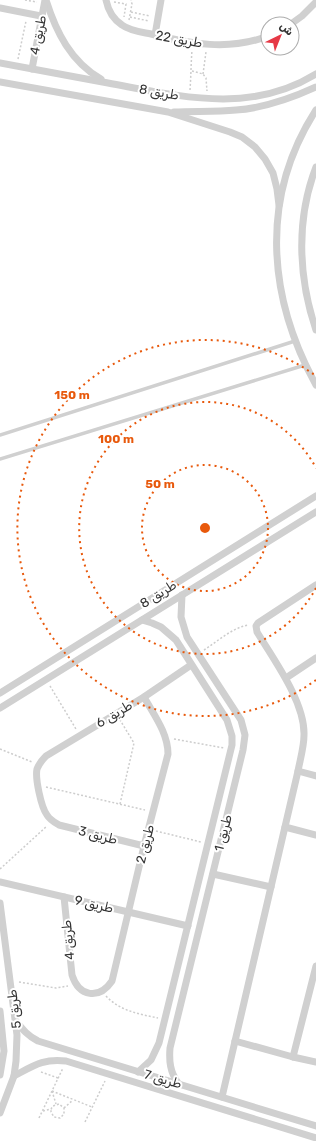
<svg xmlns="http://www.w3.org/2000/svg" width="316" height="1141" viewBox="0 0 316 1141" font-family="Rubik,'Noto Naskh Arabic',sans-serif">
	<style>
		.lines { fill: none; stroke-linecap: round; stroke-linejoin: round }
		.path { stroke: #cdcdcd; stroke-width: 1.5; stroke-dasharray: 2 2; stroke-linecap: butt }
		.lane { stroke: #d0d0d0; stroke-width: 3.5 }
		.street { stroke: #d0d0d0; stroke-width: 7 }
		.ring { fill: none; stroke: #e8590c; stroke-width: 2; stroke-dasharray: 2 4 }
		.labels { text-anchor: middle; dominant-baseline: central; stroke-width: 4; stroke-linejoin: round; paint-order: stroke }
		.street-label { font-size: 13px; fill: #333; stroke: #fff }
		.centre { fill: #e8590c; stroke: #fff; stroke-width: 2 }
		.ring-label { font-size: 12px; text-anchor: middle; font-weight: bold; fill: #e8590c; stroke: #fff; stroke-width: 4; stroke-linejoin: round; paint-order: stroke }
	</style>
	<rect width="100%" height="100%" fill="#fff"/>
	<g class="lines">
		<g class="path">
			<path d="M25,0L37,2"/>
			<path d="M114,2L126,4L124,17"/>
			<path d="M131,12L150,16"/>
			<path d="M130,17L149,21"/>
			<path d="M129,20L132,4L131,0"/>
			<path d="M18,59L26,21"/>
			<path d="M192,71L203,74L206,78L207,91"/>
			<path d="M203,74L206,52"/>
			<path d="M190,90C191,76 191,63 192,50"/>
			<path d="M204,650C218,641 232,628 248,625"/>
			<path d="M50,686L76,729"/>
			<path d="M174,739L224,748"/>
			<path d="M0,749L32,762"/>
			<path d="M46,787L145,810"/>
			<path d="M120,804L134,743L120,720"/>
			<path d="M156,831L201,842"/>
			<path d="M0,869L47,826"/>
			<path d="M19,982L56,988L68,986"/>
			<path d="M106,996C120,1011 139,1014 158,1018"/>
			<path d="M41,1072L58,1078"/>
			<path d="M52,1091L92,1107"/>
			<path d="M52,1091L56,1104"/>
			<path d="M64,1108L73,1100"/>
			<path d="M43,1111L51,1109L53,1106L59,1104L64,1108V1114L60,1118L54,1117L51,1112V1109"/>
			<path d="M39,1118L63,1068"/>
			<path d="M85,1122L105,1081"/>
		</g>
		<g class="lane">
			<path d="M0,435L295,341"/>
			<path d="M0,459L305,365"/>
		</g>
		<g class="street">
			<path d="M46,0C56,32 71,62 101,79"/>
			<path d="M106,0C108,10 113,19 122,25C130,31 141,32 151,34C190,44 230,51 268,36"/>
			<path d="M0,8L41,16"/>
			<path d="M291,24L302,16L316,2"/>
			<path d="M155,35L161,0"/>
			<path d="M0,63C36,70 72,76 108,83C179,96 250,115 316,74"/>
			<path d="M32,69L45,0"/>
			<path d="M0,82L168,112L230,132L242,137L255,147L265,159L273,173L277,189L279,205"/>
			<path d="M316,110C260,197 267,296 316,385"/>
			<path d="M174,112C195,111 216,112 236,110C265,108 290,99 316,87"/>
			<path d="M316,167C296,219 298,277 316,330"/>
			<path d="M286,678L316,658"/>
			<path d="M0,693L316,496"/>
			<path d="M0,708L316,512"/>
			<path d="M298,771L316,776"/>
			<path d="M285,827L316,835"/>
			<path d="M144,846L59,825C54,822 50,820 47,815C41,807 35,778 37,769C39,764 42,760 46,756L144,697L191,665"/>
			<path d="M213,874L271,887"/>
			<path d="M0,882L188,926"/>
			<path d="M64,897L72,975C79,997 99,1000 112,981L144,846L168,754C168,733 154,715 144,697"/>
			<path d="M0,903L17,1035L16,1061L14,1076L0,1113"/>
			<path d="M0,1011L4,1051L0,1075"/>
			<path d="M16,1021C23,1030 28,1036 38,1041L316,1126"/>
			<path d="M235,1041L293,1057L316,1062"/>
			<path d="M293,1057L316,966"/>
			<path d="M138,1072L151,1060L159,1043L232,745V736L227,720L176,640L161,627L152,623L142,620"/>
			<path d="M14,1076C33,1066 44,1058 66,1061L316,1138"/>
			<path d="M178,1083C170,1072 169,1061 170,1048L243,750L245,735L241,720L187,637L181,617L182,595"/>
			<path d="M222,1097L298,771C300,760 304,747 304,735C305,702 274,660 257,632L256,626L258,623L316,585"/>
		</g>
	</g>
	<g class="ring">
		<circle cx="205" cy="528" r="63"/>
		<path d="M316 588A126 126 0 1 1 316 468"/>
		<path d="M316 680A188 188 0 1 1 316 376"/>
	</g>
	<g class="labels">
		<g class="street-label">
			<text transform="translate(38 35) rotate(-79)">طريق 4</text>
			<text transform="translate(179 39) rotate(10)">طريق 22</text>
			<text transform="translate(159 92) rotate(10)">طريق 8</text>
			<text transform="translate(158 594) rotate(-32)">طريق 8</text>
			<text transform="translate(114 714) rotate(-31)">طريق 6</text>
			<text transform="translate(223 833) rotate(-76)">طريق 1</text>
			<text transform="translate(98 835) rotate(14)">طريق 3</text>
			<text transform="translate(145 844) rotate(-76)">طريق 2</text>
			<text transform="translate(94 904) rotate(13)">طريق 9</text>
			<text transform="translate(68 940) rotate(-95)">طريق 4</text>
			<text transform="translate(14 1009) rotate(-97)">طريق 5</text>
			<text transform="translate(163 1079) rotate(16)">طريق 7</text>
		</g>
	</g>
	<circle cx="205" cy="528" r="6" class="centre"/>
	<g class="ring-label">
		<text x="72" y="399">150 m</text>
		<text x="116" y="443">100 m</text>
		<text x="160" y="488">50 m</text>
	</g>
	<g transform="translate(280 36) rotate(43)"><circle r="19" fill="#ffffff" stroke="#adadad"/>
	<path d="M0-3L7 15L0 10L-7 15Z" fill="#e63946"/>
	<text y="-6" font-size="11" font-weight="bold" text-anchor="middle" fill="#333333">ش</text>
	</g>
</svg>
